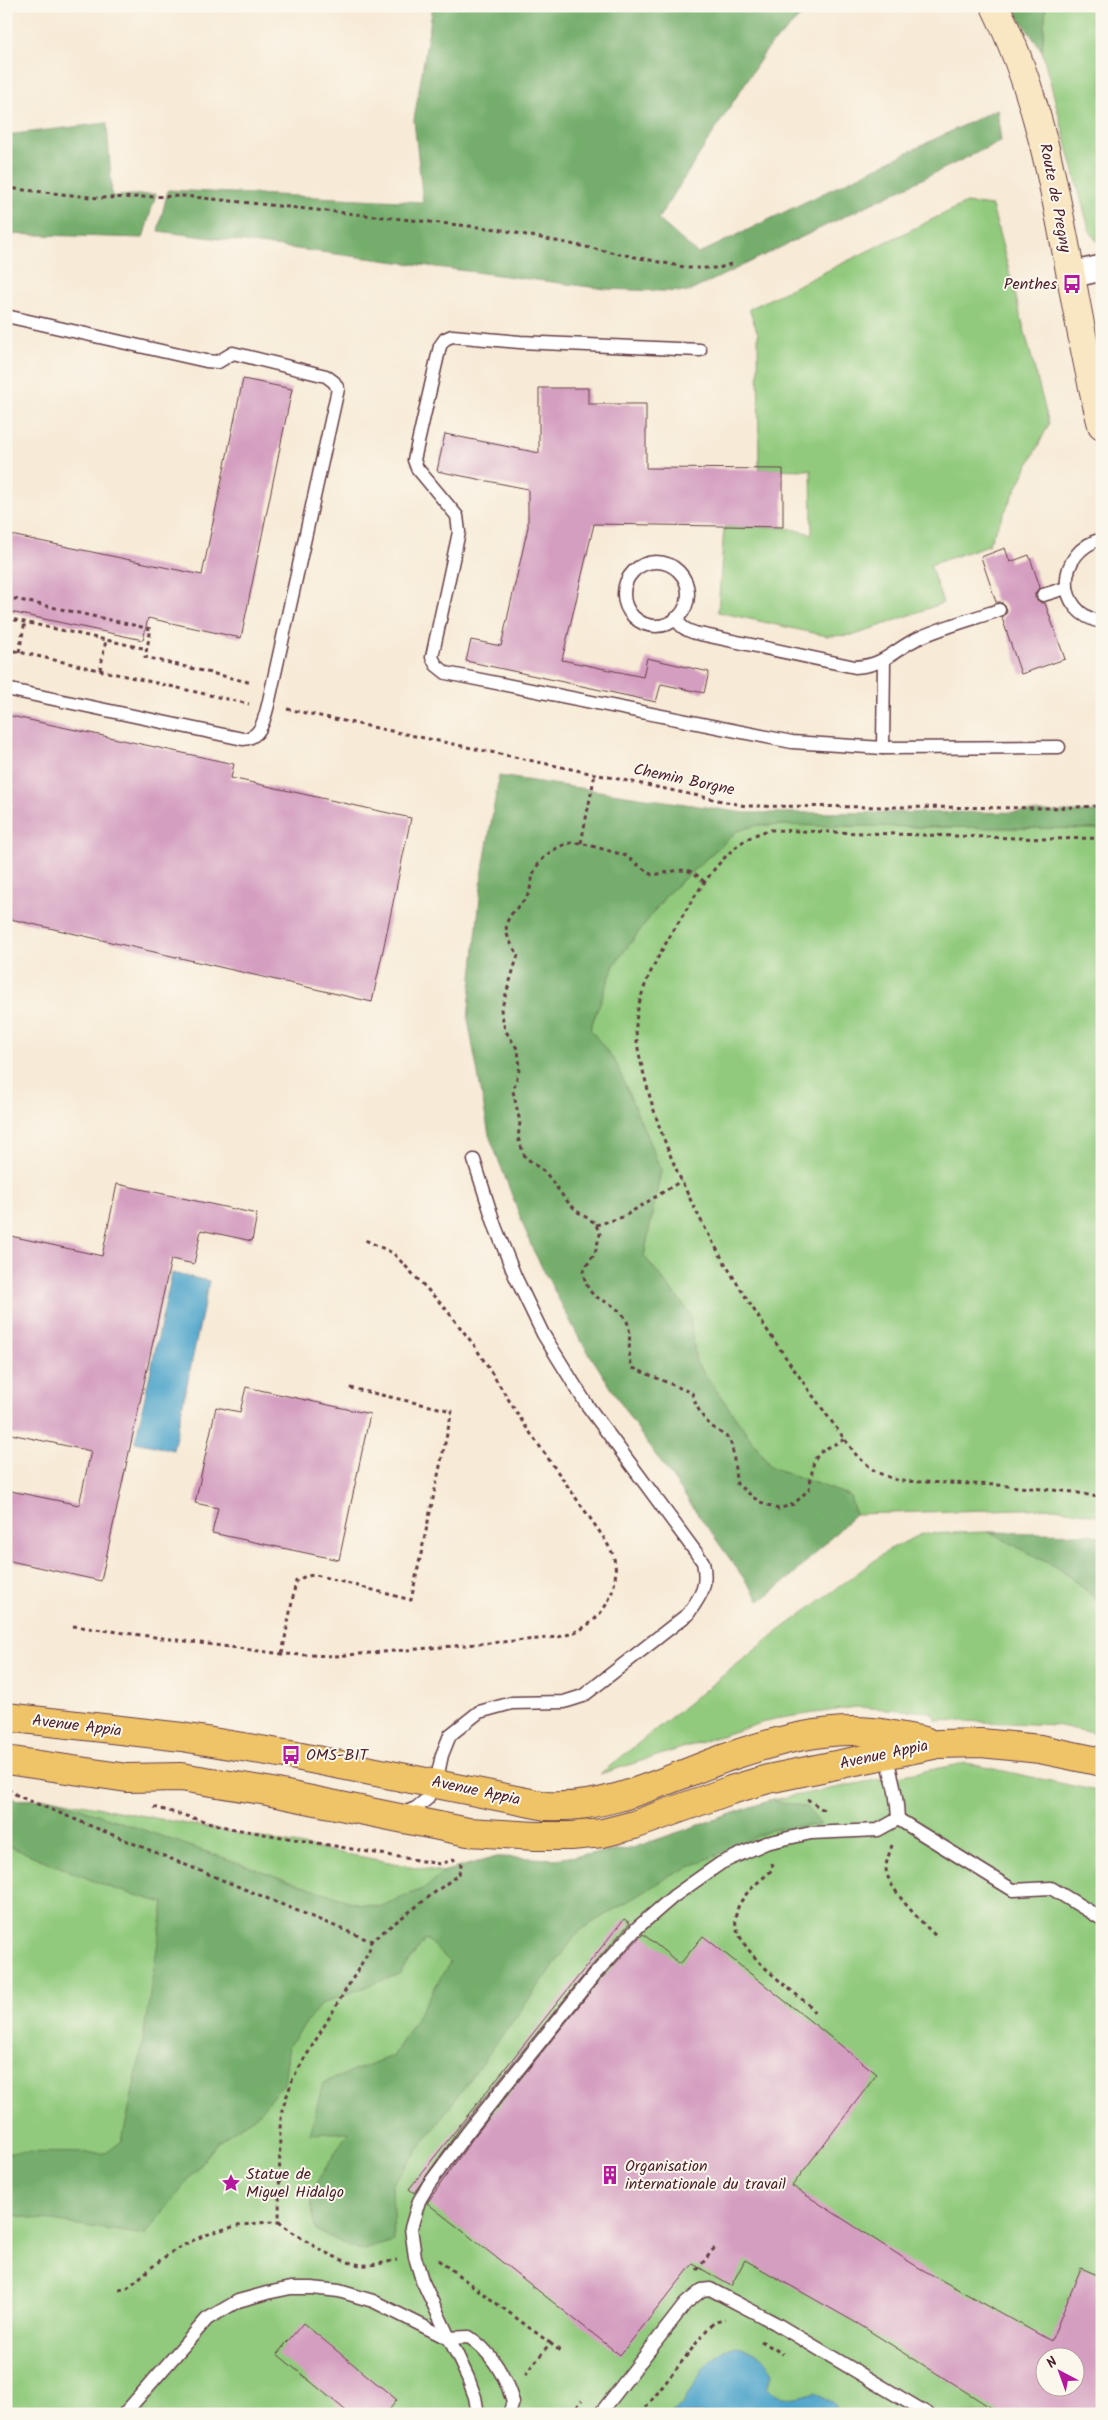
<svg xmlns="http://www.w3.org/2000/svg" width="1108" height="2420" viewBox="0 0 1108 2420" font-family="Kalam,sans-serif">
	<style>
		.green { fill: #91ca7d; stroke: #6e7454; fill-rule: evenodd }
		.forest { fill: #74ae6c; stroke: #5f664c }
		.water { fill: #4da4ca; stroke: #4c627a }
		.building { fill: #d49ec0; fill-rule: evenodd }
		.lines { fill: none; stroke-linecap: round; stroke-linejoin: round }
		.lane-casing { stroke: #643d45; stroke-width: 15 }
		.street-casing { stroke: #643d45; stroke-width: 28 }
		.secondary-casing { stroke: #643d45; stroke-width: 30 }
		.primary-casing { stroke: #643d45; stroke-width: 30 }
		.path { stroke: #643d45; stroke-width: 3; stroke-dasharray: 4 4; stroke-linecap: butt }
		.lane { stroke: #fff; stroke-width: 12 }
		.street { stroke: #fff; stroke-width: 25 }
		.secondary { stroke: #f9e7c3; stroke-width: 28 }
		.primary { stroke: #efc469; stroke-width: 28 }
		.labels { text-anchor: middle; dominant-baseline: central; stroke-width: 4; stroke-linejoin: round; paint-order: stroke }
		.street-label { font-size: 16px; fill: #4a1f2b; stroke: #fbf7ec }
		.poi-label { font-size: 16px; fill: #4a1f2b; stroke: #fbf7ec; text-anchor: start }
	</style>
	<rect width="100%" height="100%" fill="#fbf7ec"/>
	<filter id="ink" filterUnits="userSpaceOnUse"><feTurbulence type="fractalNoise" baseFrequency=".02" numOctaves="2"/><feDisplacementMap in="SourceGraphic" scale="10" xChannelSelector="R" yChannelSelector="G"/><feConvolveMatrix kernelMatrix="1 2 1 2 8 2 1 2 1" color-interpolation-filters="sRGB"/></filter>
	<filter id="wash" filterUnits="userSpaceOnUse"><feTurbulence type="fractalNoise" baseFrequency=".0096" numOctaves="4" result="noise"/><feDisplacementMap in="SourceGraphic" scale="20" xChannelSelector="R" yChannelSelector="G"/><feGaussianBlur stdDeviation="1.12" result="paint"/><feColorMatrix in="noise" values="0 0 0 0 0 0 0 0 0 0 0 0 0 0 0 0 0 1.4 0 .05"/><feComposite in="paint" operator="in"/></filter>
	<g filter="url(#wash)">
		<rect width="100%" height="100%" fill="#f7ead6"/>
		<g class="green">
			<path d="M1046,6H1102V244L1095,239L1089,229L1042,51Z"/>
			<path d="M966,203L992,206L1049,424L988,545L930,565L943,603L855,635L827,636L718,612L724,527H783L812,534L811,470L759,469L758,334L749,309Z"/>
			<path d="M757,825L1102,829V1516L1055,1508L855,1514L850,1496L771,1467L696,1362L689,1312L644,1256L661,1170L590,1029L614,965L667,894L737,831Z"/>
			<path d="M989,1532L1061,1570L1102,1603V1735L1056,1725L936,1720L931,1712L856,1707L774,1719L600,1774L775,1634L890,1549L922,1534Z"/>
			<path d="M966,1763L1102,1792V2414H6V1795L16,1800L54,1799L442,1872L497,1857L555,1859L630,1849L772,1800ZM1046,2358H1076V2388H1046Z"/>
		</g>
		<g class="forest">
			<path d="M433,6H628L688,10L695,6H811L767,49L658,219L698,254L997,109L1001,141L688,292L606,289L158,231L168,190L423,202L414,120Z"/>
			<path d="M1011,6H1046L1042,51Z"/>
			<path d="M107,123L112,196L156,194L143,238L6,234V135Z"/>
			<path d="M499,776L745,813L1102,812V829L757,825L737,831L667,894L614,965L590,1029L616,1063L661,1170L644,1256L689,1312L696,1362L771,1467L850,1496L855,1514L792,1576L760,1601L640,1433L578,1336L532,1248L489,1135L468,1019L482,876Z"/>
			<path d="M989,1532L1090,1534L1102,1537V1603L1061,1570Z"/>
			<path d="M6,1795L16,1800L54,1799L351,1902L379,1907L427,1887L442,1872L497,1857L555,1859L630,1849L772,1800L806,1807L821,1825L773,1829L670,1876L580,1930L392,2185L394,2241L359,2251L315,2230L310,2193L348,2132L310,2134L323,2083L394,2055L450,1962L426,1939L399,1974L321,2004L289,2045L284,2083L256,2116L218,2142L145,2235L6,2214V2152L106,2153L122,2141L141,2053L164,1903L111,1888L6,1845Z"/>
		</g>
		<g class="water">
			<path d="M172,1273L209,1281L173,1450L135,1442Z"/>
			<path d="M736,2346C751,2348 769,2358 772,2375L767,2387C780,2402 797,2398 815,2392L836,2405L838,2414H669L682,2406L703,2369L713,2359L725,2350Z"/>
		</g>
		<g id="blocks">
			<g class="building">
				<path d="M243,379L292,389L241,638L148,618L143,640L6,611V534L202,575Z"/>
				<path d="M539,388H588V404H646V468L783,469V527L594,524L562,660L643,677L647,658L709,672L704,693L661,684L656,702L466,661L471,640L501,646L528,527V489L437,471L445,434L539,453Z"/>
				<path d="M1005,548L1010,562L1029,555L1040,587L1035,593V598L1041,603H1045L1065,659L1021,674L1002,618L1007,612L1006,607L1001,602H996L981,557Z"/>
				<path d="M6,715L234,764L231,778L411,818L372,1002L6,918V829L12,804L6,803Z"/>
				<path d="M117,1184L257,1214L252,1241L201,1230L194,1264L171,1259L101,1581L6,1560V1490L79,1505L91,1451L6,1433V1235L102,1256Z"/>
				<path d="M246,1387L370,1414L339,1560L212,1533L218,1508L195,1503L216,1407L240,1412Z"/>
				<path d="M624,1919L630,1923L588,1970L460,2128L414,2193L409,2189Z"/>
				<path d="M643,1934L680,1964L703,1936L877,2074L792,2186L916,2266L1051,2341L1081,2268L1102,2277V2414H1001L860,2325L745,2260L731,2286L693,2264L620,2355L427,2203L473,2138L600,1980ZM1046,2358H1076V2388H1046Z"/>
				<path d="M303,2323L397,2400L386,2414H350L277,2354Z"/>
			</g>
		</g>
	</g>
	<g filter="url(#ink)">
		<use href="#blocks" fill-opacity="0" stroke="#643d45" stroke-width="1"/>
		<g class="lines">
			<g class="lane-casing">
				<g id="lane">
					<path d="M6,316L206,361L218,362L233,353L326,376L334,382L338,389L268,705C264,720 261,738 243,739L6,689"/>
					<path d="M700,350L520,342L452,336L445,339L440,346L414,460L417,468L457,516L459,532L432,657L436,665L446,673L792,742L883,748L1059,747"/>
					<path d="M1102,539C1056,551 1054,613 1102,622"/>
					<circle cx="656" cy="594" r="32"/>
					<path d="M1043,595L1066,588"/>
					<path d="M676,618C680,627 686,630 695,633L855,667C888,665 894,648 921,637C946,626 973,619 999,610"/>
					<path d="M883,748L884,661"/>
					<path d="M885,1755C893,1776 897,1796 898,1819"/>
					<path d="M401,1814L416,1808L427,1799L436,1783L442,1755L450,1735L479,1712L512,1703L564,1702L583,1696L688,1614C702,1594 708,1586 703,1562L587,1405L543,1334L515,1276L495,1226L474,1160"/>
					<path d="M898,1819L1013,1890L1051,1888L1102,1919"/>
					<path d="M124,2414L207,2319L238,2301L267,2293L291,2288H312L339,2291L373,2301L447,2338L469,2337C492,2352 505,2376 513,2402L509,2414"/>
					<path d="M478,2414L475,2397L468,2378L422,2280L415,2257L411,2228L419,2201L429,2184L467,2133L594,1975L638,1927L674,1896L721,1863L766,1843L811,1833L878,1830L898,1819"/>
					<path d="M600,2414L685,2304L702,2290L710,2289L775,2323L928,2414"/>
				</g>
			</g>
			<g class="street-casing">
				<path id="street" d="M1070,275L1102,268"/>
			</g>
			<g class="secondary-casing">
				<path id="secondary" d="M995,6C1060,139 1065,284 1102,425"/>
			</g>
			<g class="primary-casing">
				<g id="primary">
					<path d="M6,1717L182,1737L291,1755L546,1806C612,1810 670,1777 731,1756C775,1741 826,1727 872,1732C890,1734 907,1738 925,1741"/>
					<path d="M6,1760L127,1778L181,1777L267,1791L468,1832L536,1836H571L603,1833L634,1825L731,1790L768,1779L938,1744L981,1743L1040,1749L1102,1762"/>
				</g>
			</g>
			<g class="path">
				<path d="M6,188L99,198L184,196L497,229L689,268H719L734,263"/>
				<path d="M6,597L151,629L145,657L252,683"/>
				<path d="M6,618L147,649"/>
				<path d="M6,649L249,704"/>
				<path d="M19,652L25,622"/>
				<path d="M100,670L106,640"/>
				<path d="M287,709L746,806L1047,808L1102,806"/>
				<path d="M1102,838L1048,839L771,830C732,837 706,879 686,910C666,943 636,988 636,1027C636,1048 643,1070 648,1090C683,1220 778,1349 857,1456L876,1472L899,1481L998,1485L1074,1492L1102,1498"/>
				<path d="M581,843L595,774"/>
				<path d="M704,882C687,862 674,873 652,875L624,855L581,843C562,840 541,856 534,872C531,880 531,891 526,898C520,906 509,913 507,923C504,935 512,945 518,955L501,1010L505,1030L518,1050L520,1067L513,1091L520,1122L518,1138L525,1157L546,1173L565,1199L578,1212L595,1223L600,1234L595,1253L583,1271C589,1306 604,1293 623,1315C636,1330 624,1352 633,1368L692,1393C696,1407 703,1420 715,1429C719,1432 725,1435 728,1438C735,1446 734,1473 737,1484L758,1501L778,1509L794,1504L809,1489L814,1460L823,1450L845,1439"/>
				<path d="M596,1225L623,1217L681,1181"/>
				<path d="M73,1626L282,1654L335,1656L549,1638C557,1637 565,1636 572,1633C602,1623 623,1587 613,1555C611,1549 607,1544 604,1538L524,1424L474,1345L445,1308L393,1253L365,1240"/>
				<path d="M282,1654L296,1581L306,1576L316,1575L411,1600L452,1411L346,1387"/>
				<path d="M8,1789L18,1796L371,1941L459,1874L462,1860"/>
				<path d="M807,1799L825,1811"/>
				<path d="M154,1807L229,1828L440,1864L456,1859"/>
				<path d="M892,1845C890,1852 886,1861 886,1868C886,1887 922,1923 936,1936"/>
				<path d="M772,1863L773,1867L770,1872C757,1883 739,1897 736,1914C729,1947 789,1987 811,2007L814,2012"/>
				<path d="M279,2222C298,2237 337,2263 362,2265C373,2266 386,2262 397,2260"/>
				<path d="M438,2260L550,2343L525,2375"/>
				<path d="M697,2270L716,2246"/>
				<path d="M119,2290L127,2288C140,2278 152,2266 166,2256C199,2233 239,2222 279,2222L280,2128L282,2110L293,2078L369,1951L371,1941"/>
				<path d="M761,2341L783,2354"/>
				<path d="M550,2343L560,2351"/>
				<path d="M572,2414L582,2400"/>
				<path d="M641,2414L709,2327L715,2322L725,2320"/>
			</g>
			<use href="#lane" class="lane"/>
			<use href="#street" class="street"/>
			<use href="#secondary" class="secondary"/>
			<use href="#primary" class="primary"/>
		</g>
	</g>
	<defs>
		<g id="bus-bare" transform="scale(1.5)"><path d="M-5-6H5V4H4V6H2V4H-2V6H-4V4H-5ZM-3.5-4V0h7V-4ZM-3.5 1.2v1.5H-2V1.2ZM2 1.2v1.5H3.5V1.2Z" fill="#b5179e" stroke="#fbf7ec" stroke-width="2.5" paint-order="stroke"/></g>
		<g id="building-bare" transform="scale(1.5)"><path d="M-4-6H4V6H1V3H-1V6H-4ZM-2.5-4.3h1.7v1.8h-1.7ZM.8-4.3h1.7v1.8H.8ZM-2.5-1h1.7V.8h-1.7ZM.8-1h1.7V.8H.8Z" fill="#b5179e" stroke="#fbf7ec" stroke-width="2.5" paint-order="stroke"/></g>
		<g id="sight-bare" transform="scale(1.5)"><path d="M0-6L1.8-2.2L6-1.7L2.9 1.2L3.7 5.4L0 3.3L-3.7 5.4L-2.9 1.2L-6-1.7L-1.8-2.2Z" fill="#b5179e" stroke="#fbf7ec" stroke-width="2.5" paint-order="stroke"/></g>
	</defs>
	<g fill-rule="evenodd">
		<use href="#bus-bare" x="1072" y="284"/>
		<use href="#bus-bare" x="291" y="1755"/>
		<use href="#building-bare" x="610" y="2175"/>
		<use href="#sight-bare" x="231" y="2183"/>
	</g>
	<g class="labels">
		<g class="street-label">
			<text transform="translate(1055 198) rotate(79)">Route de Pregny</text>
			<text transform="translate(684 780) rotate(12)">Chemin Borgne</text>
			<text transform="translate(77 1726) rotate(7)">Avenue Appia</text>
			<text transform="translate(884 1755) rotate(-12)">Avenue Appia</text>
			<text transform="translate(476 1791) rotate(12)">Avenue Appia</text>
		</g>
		<g class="poi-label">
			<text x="1057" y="284" text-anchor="end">Penthes</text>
			<text x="306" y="1755">OMS-BIT</text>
			<text x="625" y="2166">Organisation<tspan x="625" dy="18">internationale du travail</tspan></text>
			<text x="246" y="2174">Statue de<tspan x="246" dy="18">Miguel Hidalgo</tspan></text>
		</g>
	</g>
	<rect width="1108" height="2420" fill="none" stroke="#fbf7ec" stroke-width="25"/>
	<g transform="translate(1060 2372) rotate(319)"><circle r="24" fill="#fbf7ec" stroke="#b4a19f"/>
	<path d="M0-4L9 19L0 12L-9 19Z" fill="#b5179e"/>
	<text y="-8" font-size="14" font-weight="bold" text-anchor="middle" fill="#4a1f2b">N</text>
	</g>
</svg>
